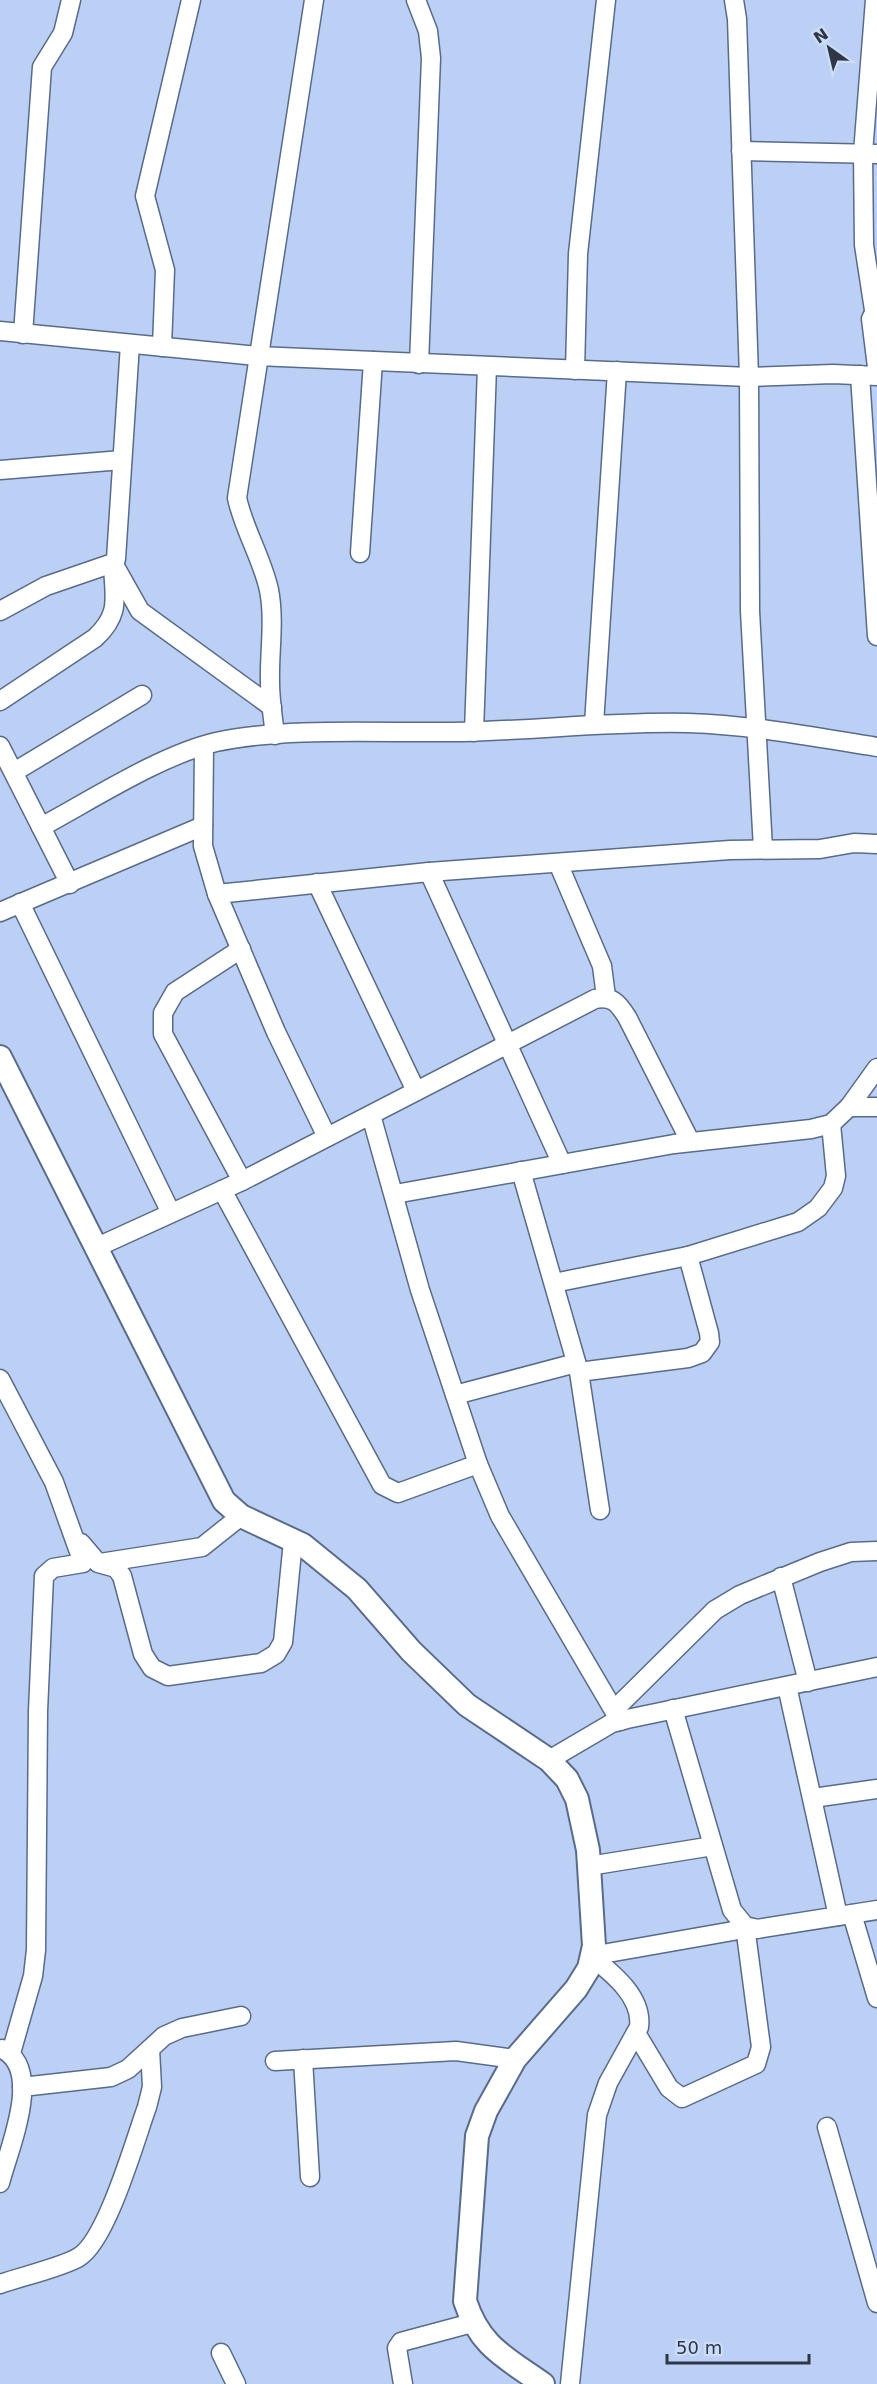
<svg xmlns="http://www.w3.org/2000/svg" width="877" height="2384" viewBox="0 0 877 2384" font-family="'DejaVu Sans',sans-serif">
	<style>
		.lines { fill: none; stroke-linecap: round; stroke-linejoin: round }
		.minor-casing { stroke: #586b8b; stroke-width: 21 }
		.tertiary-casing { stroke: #586b8b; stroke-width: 26 }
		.minor { stroke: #fff; stroke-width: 18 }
		.tertiary { stroke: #fff; stroke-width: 22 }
	</style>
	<rect width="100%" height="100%" fill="#bbd0f4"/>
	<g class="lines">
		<g class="minor-casing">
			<g id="minor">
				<path d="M416,0L428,31L431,58L419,364"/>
				<path d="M734,0L737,19L749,377L750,611L763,849"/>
				<path d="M741,151L877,154"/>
				<path d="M877,307L871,319L877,367"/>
				<path d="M874,310L864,245L863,153L875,0"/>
				<path d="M0,331L257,356L749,377L833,374L877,376"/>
				<path d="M23,334L42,67L63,33L71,0"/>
				<path d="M162,347L165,270L145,196L191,0"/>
				<path d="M575,370L578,254L606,0"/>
				<path d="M860,375L877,636"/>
				<path d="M0,470L122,460"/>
				<path d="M360,553L373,361"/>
				<path d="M113,563L140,611L272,707"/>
				<path d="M0,611L46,586L113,563L116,559L130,344"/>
				<path d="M0,701L95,638C120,615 115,599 113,568"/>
				<path d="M594,724L617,371"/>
				<path d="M474,732L487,367"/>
				<path d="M275,735C273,718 270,700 270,683C269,653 275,621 269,590C262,558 244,530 237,498L314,0"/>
				<path d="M0,746L70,884"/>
				<path d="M204,746L203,846L217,894L276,1032L327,1137"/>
				<path d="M14,772L142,695"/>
				<path d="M41,827C93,799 161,755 216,742C287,727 379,733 452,732C531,731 609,721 688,723C752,725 814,737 877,747"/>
				<path d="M558,863L602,966L606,997"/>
				<path d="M429,872L562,1164"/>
				<path d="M317,883L416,1091"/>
				<path d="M217,894L429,872L730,850L820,849L854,843L877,844"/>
				<path d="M20,903L171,1213"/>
				<path d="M0,912L203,826"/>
				<path d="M241,949L175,992L163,1013V1034L242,1181"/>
				<path d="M849,1107H877"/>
				<path d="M371,1115L420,1290L478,1464L500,1516L620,1721"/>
				<path d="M521,1171L579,1372L600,1510"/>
				<path d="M222,1190L382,1485L398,1493L478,1464"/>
				<path d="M395,1194L674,1144L811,1129L831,1124L849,1107L877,1068"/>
				<path d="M95,1248L242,1181L595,999C613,996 618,1003 627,1017L690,1141"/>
				<path d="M554,1283L688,1256L798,1222L818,1208L833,1188L836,1176L831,1124"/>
				<path d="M579,1372L688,1358L702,1353L710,1342L709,1333L688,1256"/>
				<path d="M0,1379L54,1482L83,1563L53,1568L44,1576L38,1711L36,1950L33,1976L11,2053"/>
				<path d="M455,1395L576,1363"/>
				<path d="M81,1543L98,1563L116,1568L122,1576L143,1654L152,1668L168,1676L261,1663L276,1654L283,1642L293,1541"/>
				<path d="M100,1563L202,1547L241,1516"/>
				<path d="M781,1577L808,1682"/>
				<path d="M787,1686L838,1916"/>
				<path d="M673,1709L732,1910L745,1926L757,1929L877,1910"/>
				<path d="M614,1710L715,1610L740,1595L820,1562L851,1552L877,1551"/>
				<path d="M549,1760L612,1723L627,1719L877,1667"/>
				<path d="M813,1798L877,1789"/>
				<path d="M589,1866L713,1846"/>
				<path d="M852,1914L877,1998"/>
				<path d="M591,1956L733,1931L745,1926L761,2047L756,2064L682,2098L669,2088L636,2033"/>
				<path d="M303,2059L310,2177"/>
				<path d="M275,2061L456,2051L515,2059"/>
				<path d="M22,2087L111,2077L128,2069L164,2036L182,2028L241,2016"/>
				<path d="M827,2127L877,2303"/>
				<path d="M0,2183C9,2148 44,2069 2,2049"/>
				<path d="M0,2284C20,2277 63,2267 79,2257C107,2240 135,2140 147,2107L152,2087L150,2049"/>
				<path d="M221,2353L236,2384"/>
				<path d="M403,2384L397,2348L401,2342L472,2323"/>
				<path d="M570,2384L597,2115L608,2083L639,2027C643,1997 612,1973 591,1956"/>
			</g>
		</g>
		<g class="tertiary-casing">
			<path id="tertiary" d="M0,1057L224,1501L241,1516L303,1545L357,1589L411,1651L467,1705L549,1760L567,1779L577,1799L588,1850L594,1946L589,1968L576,1989L515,2059L486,2111L477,2136L465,2301C480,2347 505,2357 543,2384"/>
		</g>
		<use href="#minor" class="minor"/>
		<use href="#tertiary" class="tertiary"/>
	</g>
	<g transform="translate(829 48) rotate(326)" stroke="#ccddfa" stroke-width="4.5" paint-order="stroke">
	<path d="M0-4.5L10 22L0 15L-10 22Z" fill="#2f3745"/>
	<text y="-9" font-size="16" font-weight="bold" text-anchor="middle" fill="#2f3745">N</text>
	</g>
	<path d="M667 2354v9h142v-9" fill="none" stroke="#2f3745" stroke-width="3"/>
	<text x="676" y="2354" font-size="18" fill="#2f3745" stroke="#ccddfa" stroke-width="4.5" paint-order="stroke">50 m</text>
</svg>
